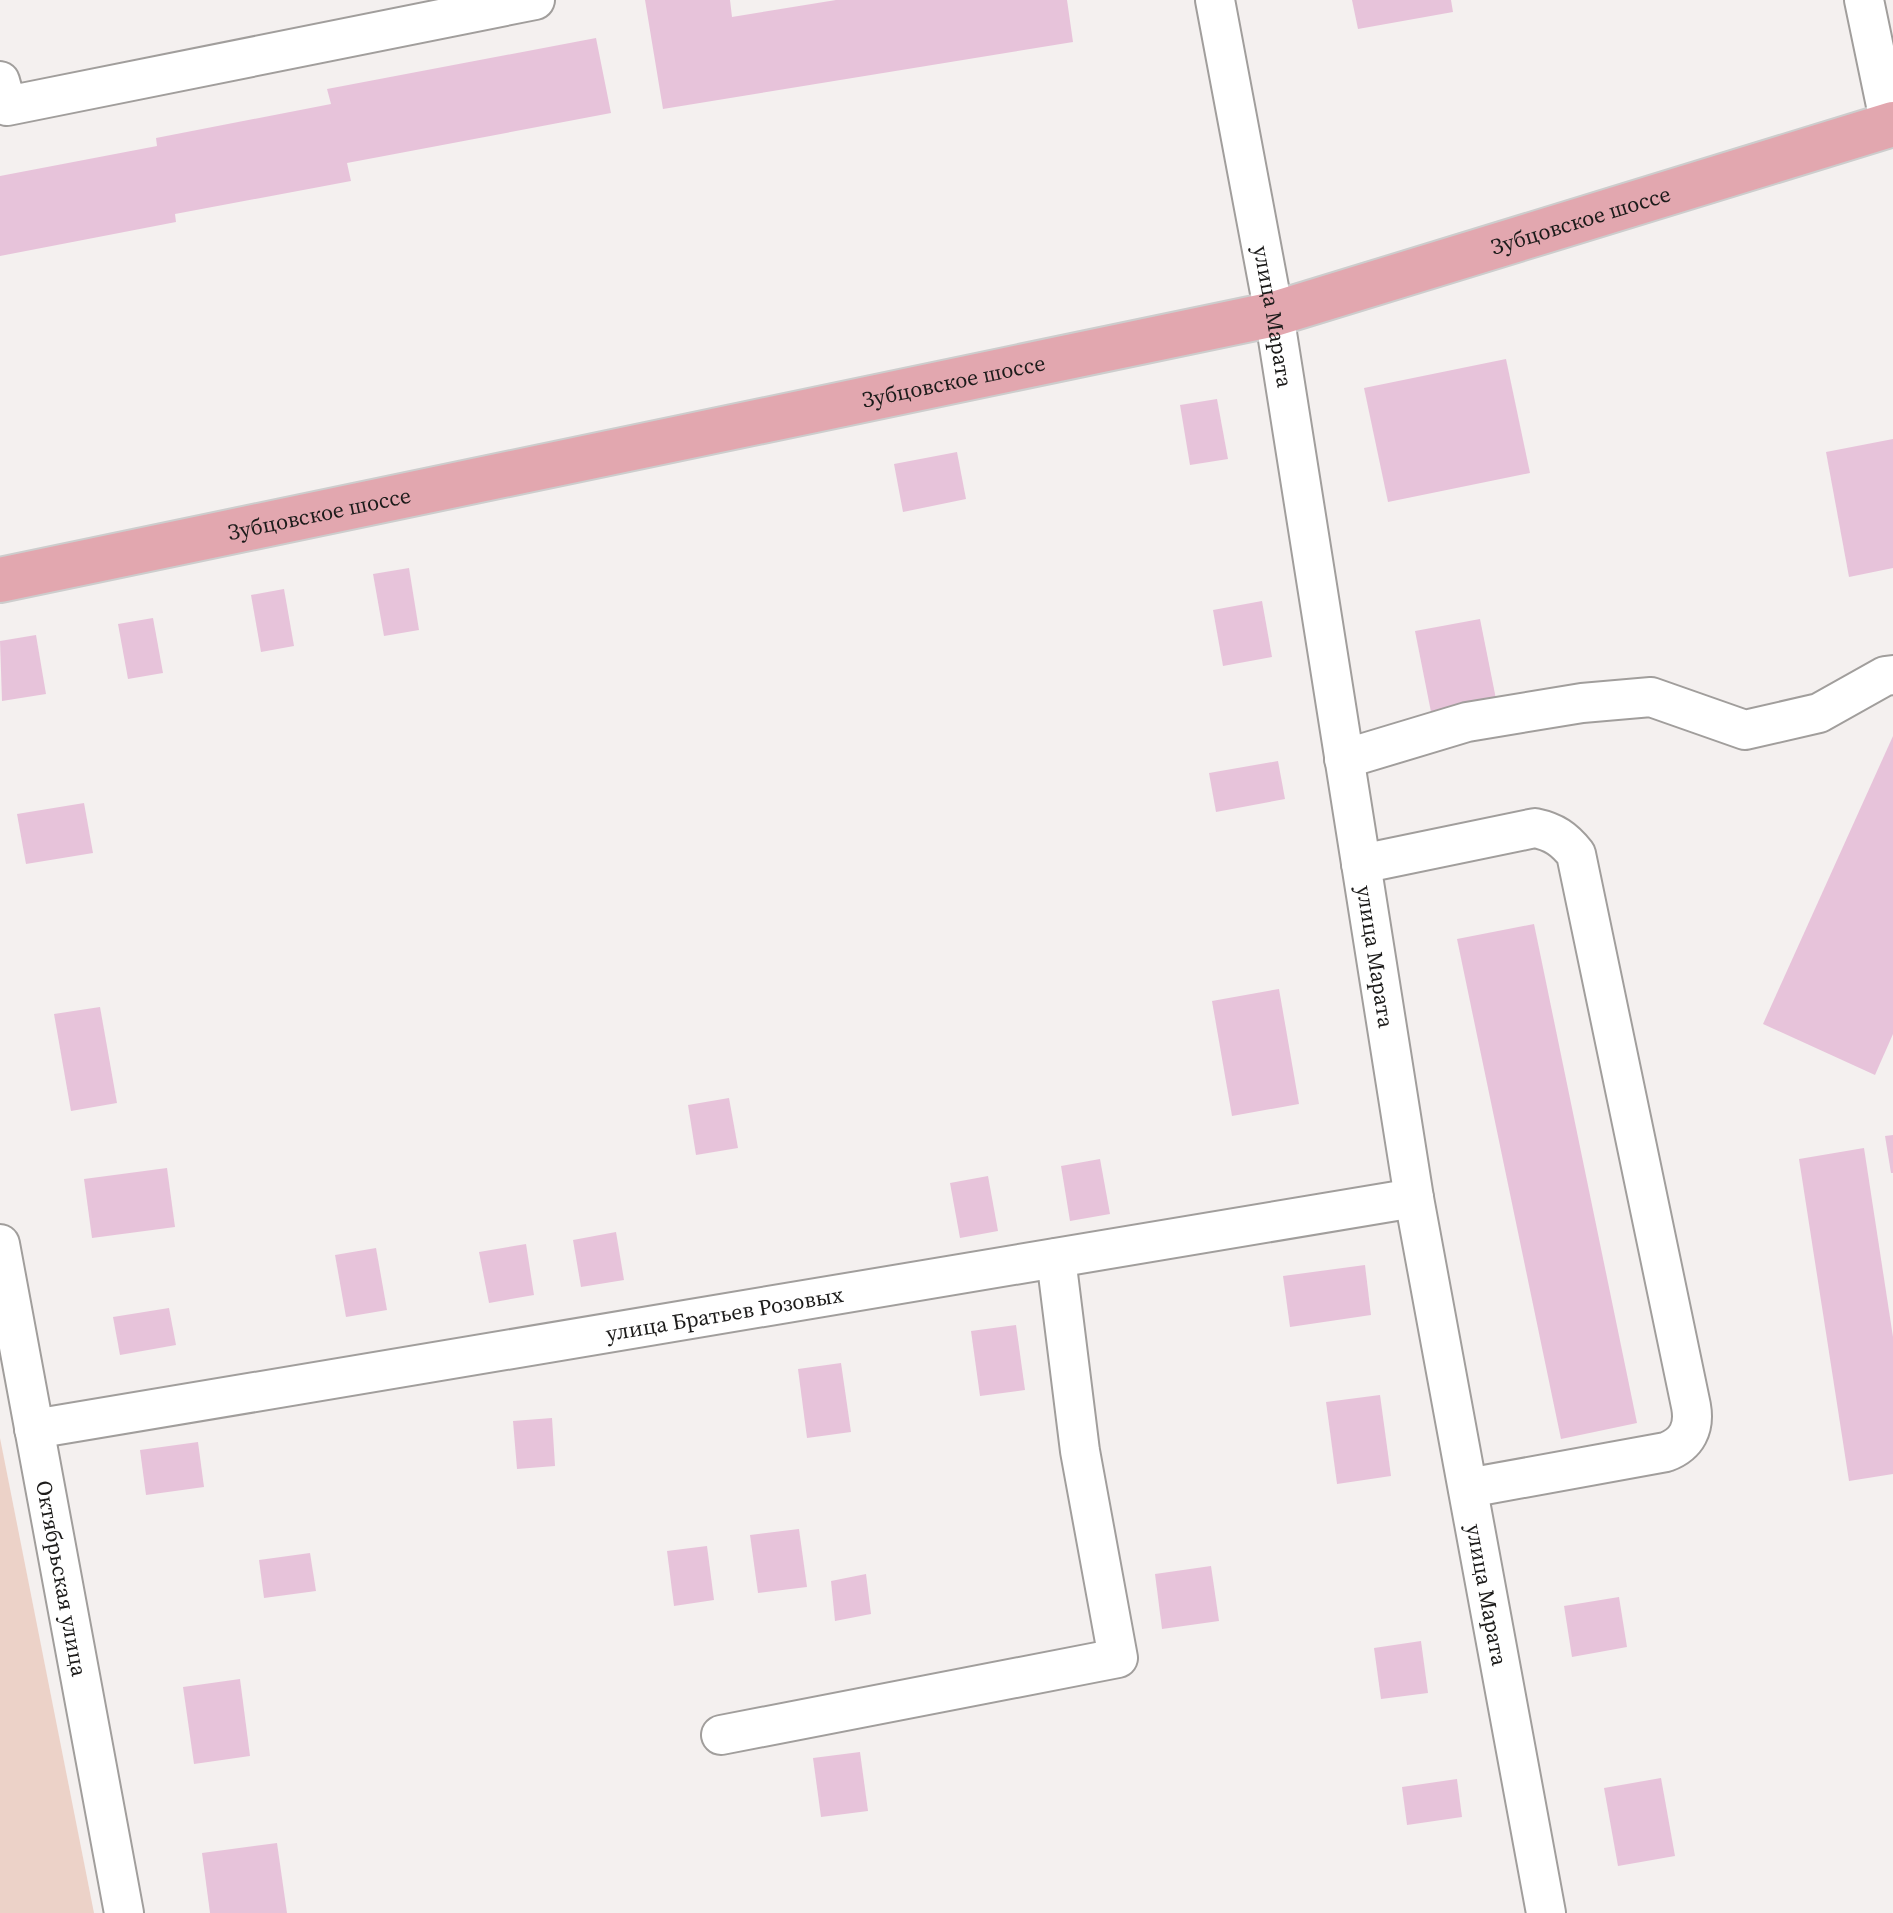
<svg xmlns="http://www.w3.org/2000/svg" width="1893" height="1913" viewBox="0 0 1893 1913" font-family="'Source Serif 4',serif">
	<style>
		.green { fill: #ecd2c8 }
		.building { fill: #e7c3da }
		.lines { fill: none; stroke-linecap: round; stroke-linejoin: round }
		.minor-casing { stroke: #a19e9c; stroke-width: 42 }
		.major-casing { stroke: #cdcdcd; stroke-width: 48 }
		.minor { stroke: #fff; stroke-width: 38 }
		.major { stroke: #e2a7af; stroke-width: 44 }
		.labels { text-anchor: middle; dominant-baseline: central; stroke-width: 6; stroke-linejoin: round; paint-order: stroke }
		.street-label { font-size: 22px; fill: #1c1b1a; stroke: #fff }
	</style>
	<rect width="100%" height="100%" fill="#f4f0ef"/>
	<path class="green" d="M0,1438L94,1913H0Z"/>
	<g class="building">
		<path d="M645,0H730L732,17L836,0H1067L1073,42L663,109Z"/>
		<path d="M1352,0H1451L1453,12L1358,29Z"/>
		<path d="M596,38L611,113L347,163L351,181L175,214L176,222L0,256V176L157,146L156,138L331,104L327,89Z"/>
		<path d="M1506,359L1530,473L1388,502L1364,388Z"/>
		<path d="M1217,399L1228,459L1190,465L1180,405Z"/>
		<path d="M1893,439V568L1849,577L1826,452Z"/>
		<path d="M957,452L966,499L903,512L894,464Z"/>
		<path d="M409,568L419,630L384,636L373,574Z"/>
		<path d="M284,589L294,646L261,652L251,595Z"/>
		<path d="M1262,601L1272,657L1223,666L1213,610Z"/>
		<path d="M153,618L163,673L128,679L118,624Z"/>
		<path d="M1480,619L1497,704L1432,717L1415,631Z"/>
		<path d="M36,635L46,694L2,701L0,641Z"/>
		<path d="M1893,736V1034L1875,1075L1763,1024Z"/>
		<path d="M1278,761L1285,799L1216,812L1209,773Z"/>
		<path d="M84,803L93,853L26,864L17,814Z"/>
		<path d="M1534,924L1637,1423L1561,1439L1457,939Z"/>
		<path d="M1279,989L1299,1104L1232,1116L1212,1001Z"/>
		<path d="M100,1007L117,1103L71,1111L54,1014Z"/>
		<path d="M729,1098L738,1148L696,1155L688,1105Z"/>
		<path d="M1893,1135V1173H1891L1885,1136Z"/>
		<path d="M1864,1148L1893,1337V1474L1849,1481L1799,1159Z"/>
		<path d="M1100,1159L1110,1214L1070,1221L1061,1166Z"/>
		<path d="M167,1168L175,1227L92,1238L84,1179Z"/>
		<path d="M988,1176L998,1231L960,1238L950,1183Z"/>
		<path d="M616,1232L624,1280L581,1287L573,1240Z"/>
		<path d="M526,1244L534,1295L489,1303L479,1252Z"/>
		<path d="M376,1248L387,1310L346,1317L335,1255Z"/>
		<path d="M1365,1265L1371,1315L1290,1327L1283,1276Z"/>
		<path d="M169,1308L176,1345L120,1355L113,1317Z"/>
		<path d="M1016,1325L1025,1390L980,1396L971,1331Z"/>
		<path d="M841,1363L851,1432L807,1438L798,1369Z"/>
		<path d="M1380,1395L1391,1476L1337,1484L1326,1402Z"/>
		<path d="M552,1418L555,1466L517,1469L513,1421Z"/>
		<path d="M198,1442L204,1487L146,1495L140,1450Z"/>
		<path d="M799,1529L807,1587L758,1593L750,1535Z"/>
		<path d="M707,1546L714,1600L674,1606L667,1551Z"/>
		<path d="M310,1553L316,1591L264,1598L259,1560Z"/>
		<path d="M1211,1566L1219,1621L1162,1629L1155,1574Z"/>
		<path d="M866,1574L871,1614L835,1621L831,1581Z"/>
		<path d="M1619,1597L1627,1647L1572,1657L1564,1606Z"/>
		<path d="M1421,1641L1428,1693L1381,1699L1374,1648Z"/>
		<path d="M240,1679L250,1756L194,1764L183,1687Z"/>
		<path d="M860,1752L868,1811L821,1817L813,1758Z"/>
		<path d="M1661,1778L1675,1856L1618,1866L1604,1788Z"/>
		<path d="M1457,1779L1462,1817L1407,1825L1402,1787Z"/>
		<path d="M277,1843L287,1913H210L202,1853Z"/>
	</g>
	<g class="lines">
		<g class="minor-casing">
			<g id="minor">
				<path id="s1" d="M1215,0L1274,314L1414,1198L1546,1913"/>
				<path d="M1864,0L1890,125"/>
				<path d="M0,81L7,106L535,0"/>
				<path d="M1344,759L1467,722L1582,703L1651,697L1745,730L1819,713L1885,676L1893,675"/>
				<path d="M1361,864L1535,828C1554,832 1564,839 1576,854L1691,1406C1695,1428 1687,1444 1666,1452L1468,1488"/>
				<path id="s2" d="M0,1244L124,1913"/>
				<path id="s3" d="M34,1429L1414,1198"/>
				<path d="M721,1735L1118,1658L1080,1451L1056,1258"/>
			</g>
		</g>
		<g class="major-casing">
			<g id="major">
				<path id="s4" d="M0,580L1274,314L1893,124"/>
			</g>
		</g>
		<use href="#minor" class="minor"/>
		<use href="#major" class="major"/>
	</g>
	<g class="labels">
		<g class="street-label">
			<text stroke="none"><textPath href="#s4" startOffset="1622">Зубцовское шоссе</textPath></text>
			<text stroke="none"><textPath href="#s1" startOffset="322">улица Марата</textPath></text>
			<text stroke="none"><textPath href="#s4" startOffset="974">Зубцовское шоссе</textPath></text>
			<text stroke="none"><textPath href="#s4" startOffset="326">Зубцовское шоссе</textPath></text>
			<text stroke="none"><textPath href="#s1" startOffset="970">улица Марата</textPath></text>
			<text stroke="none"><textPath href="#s3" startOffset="700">улица Братьев Розовых</textPath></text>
			<text stroke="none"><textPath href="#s2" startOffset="340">Октябрьская улица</textPath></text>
			<text stroke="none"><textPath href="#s1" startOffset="1618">улица Марата</textPath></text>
		</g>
	</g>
</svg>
